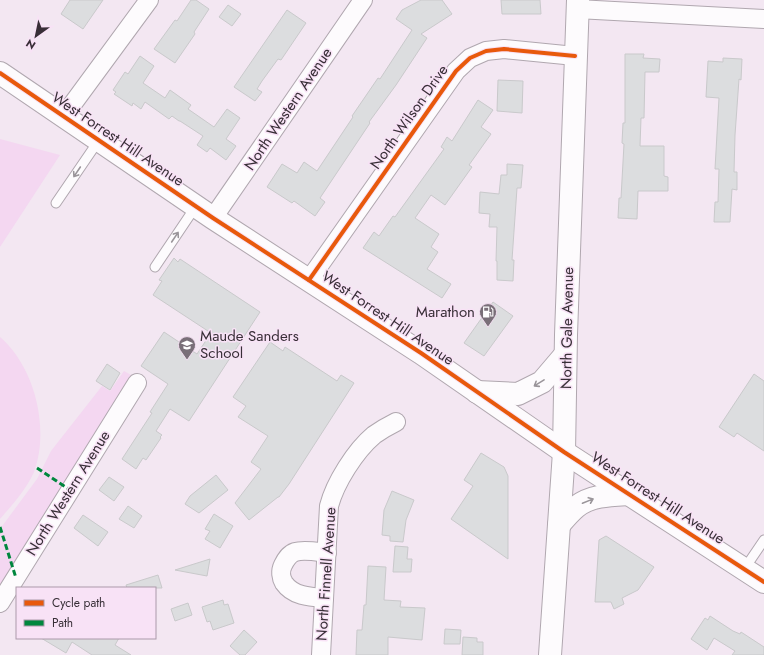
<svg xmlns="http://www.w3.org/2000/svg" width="764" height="655" viewBox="0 0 764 655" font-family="Jost,sans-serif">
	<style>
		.green { fill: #f4d7f1 }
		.building { fill: #dcdddf; stroke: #c9c9cb }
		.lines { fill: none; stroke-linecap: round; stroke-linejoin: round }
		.lane-casing { stroke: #b0a7af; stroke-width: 11 }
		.street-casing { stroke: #b0a7af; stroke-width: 20 }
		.secondary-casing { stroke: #b0a7af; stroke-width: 24 }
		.lane { stroke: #fdfbfd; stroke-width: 9 }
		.street { stroke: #fdfbfd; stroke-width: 18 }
		.secondary { stroke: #fdfbfd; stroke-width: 22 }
		.quiet { stroke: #00873e; stroke-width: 3; stroke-dasharray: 6 3; stroke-linecap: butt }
		.cycleway-casing { stroke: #f8e2f6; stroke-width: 6 }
		.cycleway { stroke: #e8590c; stroke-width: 4 }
		.oneway { stroke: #9a959a }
		.labels { text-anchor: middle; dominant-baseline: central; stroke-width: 3; stroke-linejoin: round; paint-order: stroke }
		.street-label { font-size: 15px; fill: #382f37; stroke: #f8e2f6 }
		.poi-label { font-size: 15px; fill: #382f37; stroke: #f8e2f6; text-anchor: end }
	</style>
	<rect width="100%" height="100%" fill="#f3e7f2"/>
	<g class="green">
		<path d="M0,139L60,155L0,247Z"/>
		<path d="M0,337C35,367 50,429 34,472C26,490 12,505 0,519Z"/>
		<path d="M124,371L131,375L0,601V529L37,479L51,451L102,386L110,391Z"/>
	</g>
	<g class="building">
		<path d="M70,0H103L83,29L61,14Z"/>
		<path d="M191,0H196L209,9L194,32L195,34L175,63L154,49L175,20L177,21Z"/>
		<path d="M421,0H442L452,14L421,34L427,38L396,85L369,122L370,123L320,198L325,202L315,216L294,201L292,203L267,187L282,164L297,173L304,162L317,171L353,117L352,116L378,78L380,79L412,30L396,19L402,10Z"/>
		<path d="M501,0H540L541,14H502Z"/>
		<path d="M228,5L241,14L232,26L219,17Z"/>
		<path d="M287,10L306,23L281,60L278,59L262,81L257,89L262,92L255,101L234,87Z"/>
		<path d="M625,54H644L643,58L660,59L659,72H645L644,118H641L640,146H664V176L668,177V191H638L637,219L618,218L619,198H621L624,144L622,143L623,123H625Z"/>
		<path d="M140,56L154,66L143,83L165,98L170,90L191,105L188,109L214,127L227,109L240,118L226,139L236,146L226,160L210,148L207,152L197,145L203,136L180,121H179L172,116L169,119L145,102L141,109L133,103L132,106L114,94L116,92L113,90L125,72L128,74Z"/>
		<path d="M723,58L742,59L741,80L739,79L735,135L734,172H737V190L732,189L730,222H714L715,202H718L719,169H715L719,98L706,97L708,61L723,62Z"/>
		<path d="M498,80L523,81L522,113L497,111Z"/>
		<path d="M478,100L493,110L481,127L491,134L469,165L472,167L445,205L431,195L415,218L439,234L431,247L438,252L427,269L451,284L442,298L363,248L374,232L379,236L393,216L395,217L444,149L441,147L447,137L452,141Z"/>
		<path d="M507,164L523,165L521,188H517L512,260H514L513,281L497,280V261H496L497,227H489L490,214L479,213L480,192L499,194L501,175H507Z"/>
		<path d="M174,258L178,262L180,259L260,312L189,421L170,409L156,431L162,435L160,437L161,438L146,460L143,458L136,469L122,459L152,413L150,412L168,384L141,366L164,332L197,354L211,333L153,295L162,281L159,280Z"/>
		<path d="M493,302L513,316L484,356L464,343Z"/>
		<path d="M270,342L283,351L285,347L337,381L341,375L354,383L289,484L279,497H278L249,520L235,503L261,469L251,462L268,436L238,417L246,406L233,397Z"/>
		<path d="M107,364L120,373L110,390L96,381Z"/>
		<path d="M754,374L764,381V451L737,433L734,437L719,427Z"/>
		<path d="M481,453L504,467L508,476V559L451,519L473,486L464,480Z"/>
		<path d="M216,475L228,490L199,513L185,504L190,496Z"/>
		<path d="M109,477L124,487L114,501L99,490Z"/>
		<path d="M392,491L414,500L406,520L403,542L390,541V536L382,535L384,510Z"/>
		<path d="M128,506L142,516L134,528L119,519Z"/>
		<path d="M214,514L233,526L220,548L205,539L210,531L205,529Z"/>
		<path d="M83,515L108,532L98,546L74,528Z"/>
		<path d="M606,536L654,567L638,590L622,598L624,604L614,609L611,602H595L599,540Z"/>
		<path d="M395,546L408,547L407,559H412L411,572H393Z"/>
		<path d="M210,559L207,576L175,570Z"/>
		<path d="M368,566L386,567L384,600L401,601L400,607L425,608L422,640L388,637V655H356L357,630H362L364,605H366Z"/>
		<path d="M158,575L162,588H127L126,585Z"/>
		<path d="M223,600L224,605L228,604L234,623L213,630L210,621L207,622L202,607Z"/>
		<path d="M188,603L192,615L175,621L171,609Z"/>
		<path d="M710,616L733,631L740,634L741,632L764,647V655H732L735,651L714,638L707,650L691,639L705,618L708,620Z"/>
		<path d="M445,629L461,630L460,644H444Z"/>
		<path d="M244,630L257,642L245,655H240L230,646Z"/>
		<path d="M463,637L477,638V642H483V655H462Z"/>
		<path d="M41,638H119L115,645L131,655H92L72,642L66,653Z"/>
	</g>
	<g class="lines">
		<g class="lane-casing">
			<g id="lane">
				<path d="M56,203L99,140"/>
				<path d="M155,267L196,206"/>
				<path d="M745,568L764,540"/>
			</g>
		</g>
		<g class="street-casing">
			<g id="street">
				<path d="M577,9L764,19"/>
				<path d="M63,117L149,0"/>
				<path d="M213,218L363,0"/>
				<path d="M309,280L456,71L470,58L486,51L504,49L575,56"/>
				<path d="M324,598C309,597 293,596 284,583C281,578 280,571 283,565C286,559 289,554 295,552C304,549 318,552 327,553"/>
				<path d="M0,603L137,383"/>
				<path d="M321,655L329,506C335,483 355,451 374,435C381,430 388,426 396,422"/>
			</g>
		</g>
		<g class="secondary-casing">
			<g id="secondary">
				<path d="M0,73L213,218L421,353L564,452L764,582"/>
				<path d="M477,392L518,394L542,382L565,355"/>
				<path d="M559,525C564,519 570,512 576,507C591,495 612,495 630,494"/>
				<path d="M550,655L564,452L566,335L578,0"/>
			</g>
		</g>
		<use href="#lane" class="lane"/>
		<use href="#street" class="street"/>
		<use href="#secondary" class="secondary"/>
		<g class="quiet">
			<path d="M37,468L70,490"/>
			<path d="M0,527L16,578"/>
		</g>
		<g class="cycleway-casing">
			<g id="cycleway">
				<path d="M0,73L213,218L421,353L564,452L764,582"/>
				<path d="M309,280L456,71L470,58L486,51L504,49L575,56"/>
			</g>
		</g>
		<use href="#cycleway" class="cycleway"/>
	</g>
	<defs><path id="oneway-shaft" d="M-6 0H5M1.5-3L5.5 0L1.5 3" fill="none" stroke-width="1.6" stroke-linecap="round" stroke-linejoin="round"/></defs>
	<g class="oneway">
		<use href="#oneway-shaft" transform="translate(77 172) rotate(124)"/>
		<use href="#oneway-shaft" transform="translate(175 237) rotate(-56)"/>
		<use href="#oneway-shaft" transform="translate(539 383) rotate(148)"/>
		<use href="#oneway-shaft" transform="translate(588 501) rotate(-22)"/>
	</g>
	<defs>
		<g id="fuel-pin" transform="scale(0.9)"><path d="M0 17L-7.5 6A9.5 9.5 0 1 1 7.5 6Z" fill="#796f78" stroke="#f8e2f6"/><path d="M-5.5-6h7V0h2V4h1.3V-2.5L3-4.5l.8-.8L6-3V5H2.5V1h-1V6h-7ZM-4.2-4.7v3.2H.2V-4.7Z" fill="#fff"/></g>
		<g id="school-pin" transform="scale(0.9)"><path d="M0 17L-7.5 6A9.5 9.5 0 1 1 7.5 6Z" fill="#796f78" stroke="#f8e2f6"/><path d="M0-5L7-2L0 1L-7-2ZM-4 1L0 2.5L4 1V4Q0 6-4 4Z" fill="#fff"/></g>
	</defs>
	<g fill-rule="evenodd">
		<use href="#fuel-pin" x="488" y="312"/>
		<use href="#school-pin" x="187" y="345"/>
	</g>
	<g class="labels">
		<g class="street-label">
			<text transform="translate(288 109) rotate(-56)">North Western Avenue</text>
			<text transform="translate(409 117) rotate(-55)">North Wilson Drive</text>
			<text transform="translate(118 139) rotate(34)">West Forrest Hill Avenue</text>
			<text transform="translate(388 318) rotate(34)">West Forrest Hill Avenue</text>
			<text transform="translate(567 328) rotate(-89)">North Gale Avenue</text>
			<text transform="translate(68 493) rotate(-58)">North Western Avenue</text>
			<text transform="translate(658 498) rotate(33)">West Forrest Hill Avenue</text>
			<text transform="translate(326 574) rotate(-86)">North Finnell Avenue</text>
		</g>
		<g class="poi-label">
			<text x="475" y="312">Marathon</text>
			<text x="200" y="336" text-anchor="start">Maude Sanders<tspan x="200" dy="17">School</tspan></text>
		</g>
	</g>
	<rect x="16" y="587" width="140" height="52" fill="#f8e2f6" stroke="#ab9aaa"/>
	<rect x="24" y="600" width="20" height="6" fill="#e8590c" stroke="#ab9aaa"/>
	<text x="52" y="607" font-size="12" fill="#382f37">Cycle path</text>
	<rect x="24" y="620" width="20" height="6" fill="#00873e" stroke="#ab9aaa"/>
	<text x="52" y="627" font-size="12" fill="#382f37">Path</text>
	<g transform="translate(36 36) rotate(213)" stroke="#f8e2f6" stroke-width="3" paint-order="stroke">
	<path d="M0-3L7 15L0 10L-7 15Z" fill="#382f37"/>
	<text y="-6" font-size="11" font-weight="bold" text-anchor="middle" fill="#382f37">N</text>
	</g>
</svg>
